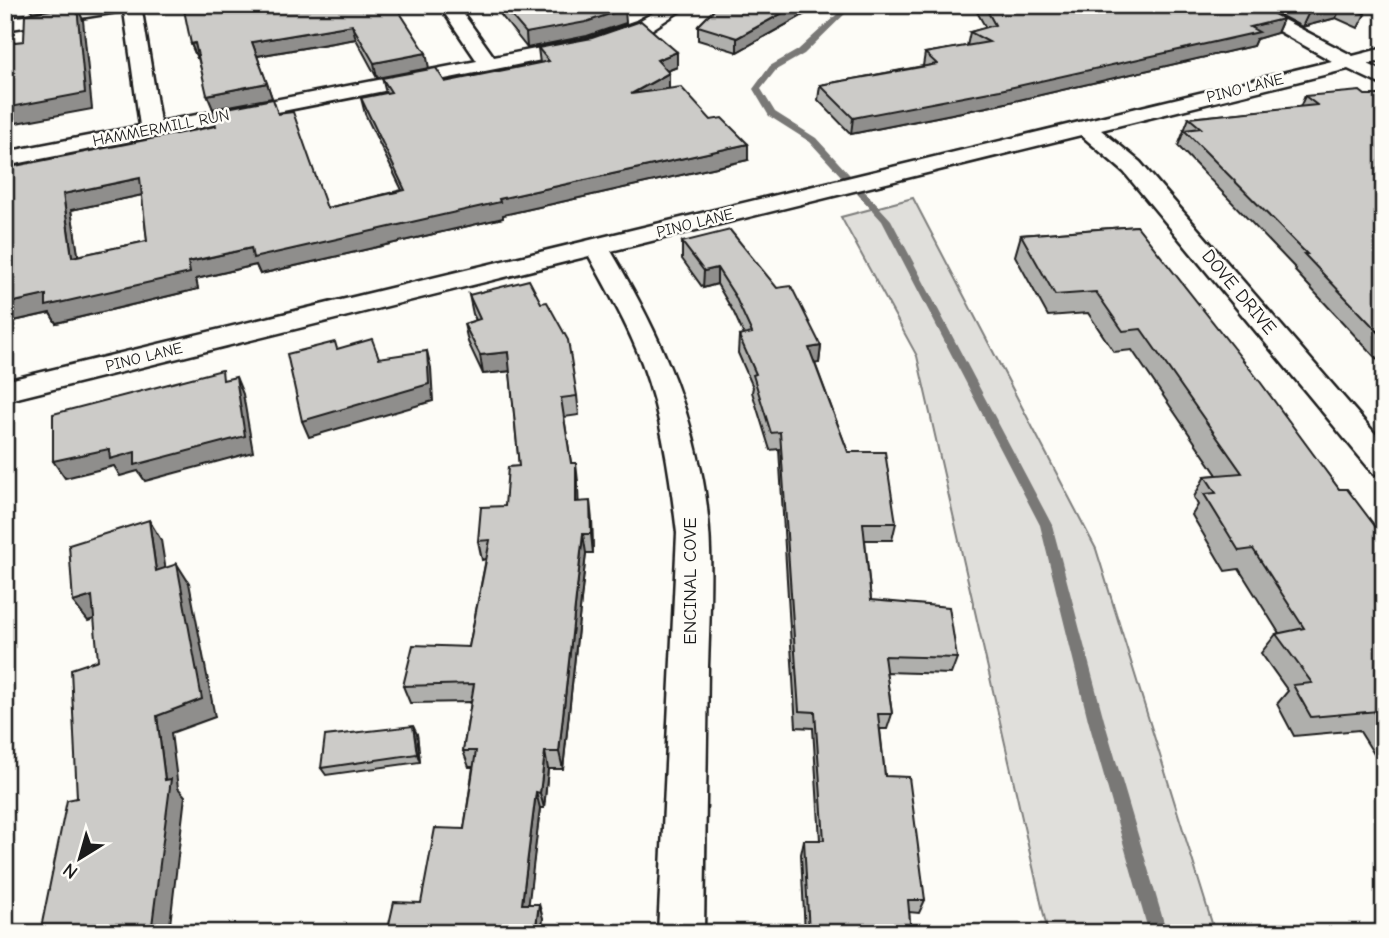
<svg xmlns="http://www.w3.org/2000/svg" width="1389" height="938" viewBox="0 0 1389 938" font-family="'Comic Neue',sans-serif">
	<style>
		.green { fill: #e0dfdb; stroke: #7e7e7c; stroke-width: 2 }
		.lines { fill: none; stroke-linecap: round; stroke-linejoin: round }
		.stream { fill: #797876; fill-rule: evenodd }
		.minor-casing { stroke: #1c1c1c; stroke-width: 5 }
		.minor { fill: #fdfcf7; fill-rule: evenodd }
		.wall { fill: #afafac; stroke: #1c1c1c; stroke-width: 2; fill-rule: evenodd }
		.shaded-wall { fill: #8f8e8c; stroke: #1c1c1c; stroke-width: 2 }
		.building { fill: #cccbc8; stroke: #1c1c1c; stroke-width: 2; fill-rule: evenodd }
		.labels { text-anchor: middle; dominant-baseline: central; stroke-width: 5; stroke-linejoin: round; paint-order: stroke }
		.far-street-label { font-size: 16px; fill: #1c1c1c; stroke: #fdfcf7 }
		.street-label { font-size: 19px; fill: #1c1c1c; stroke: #fdfcf7 }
	</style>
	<rect width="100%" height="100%" fill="#fdfcf7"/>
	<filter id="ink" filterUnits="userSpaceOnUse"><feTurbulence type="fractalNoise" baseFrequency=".0143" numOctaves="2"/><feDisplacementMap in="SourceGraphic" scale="14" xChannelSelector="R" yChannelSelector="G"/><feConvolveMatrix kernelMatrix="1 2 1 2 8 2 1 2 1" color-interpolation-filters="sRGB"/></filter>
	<g filter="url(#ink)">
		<path class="green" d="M913,198L1096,549L1215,933H1048L917,356L841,217Z"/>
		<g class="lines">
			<path class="stream" d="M847,5H854L804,54L776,70L761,89L775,112L816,138L891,220L1052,525L1104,720L1167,933H1149L1088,720L1040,525L882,221L810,142L769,116L753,89L770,66L798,50Z"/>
			<g class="minor-casing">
				<g id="minor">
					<path d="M93,5H141L160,122L477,61L439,5H457L494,57L588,39L637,22L667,5H689L651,30L592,50L5,166V152L140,126L124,11L5,30V19Z"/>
					<path d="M1232,5H1255L1353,56L1384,48V60L1368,64L1384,72V86L1348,69L1101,130L1140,162L1384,444V476L1373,473L1124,172L1081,135L611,251C652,321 683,385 700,466C715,532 710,599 708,667C707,756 705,844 704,933H658L677,533C670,475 662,418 642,363C628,326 608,291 589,256L5,401V381L1332,61Z"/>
				</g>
			</g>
			<use href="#minor" class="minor"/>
		</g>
		<g class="wall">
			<path d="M395,5L429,68L377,78L356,39L257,56L272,98L213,109L198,58H197L191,44Z"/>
			<path d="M493,5H621L626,23L587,36L527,48Z"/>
			<path d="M719,5H821L737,52L698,40V26Z"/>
			<path d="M973,5H1258L1283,19L1277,33L1256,39L1253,46L997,105L851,134L818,100L820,85L923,66L925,53L967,46L970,32L986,28Z"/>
			<path d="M1261,5H1364L1365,14L1358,28L1336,18L1302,27Z"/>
			<path d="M538,48L677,52V67L667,71L669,73V89L748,160L503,215V218L260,274L256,265L196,279L198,289L56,323L50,313L5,323V168L278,114L327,208L402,190L365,114L361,98L386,93L382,78L445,82L540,63ZM142,195L147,241L78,256L71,210Z"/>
			<path d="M1365,95L1384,98V367L1295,271L1296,269L1178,146L1189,118L1300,107L1305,96Z"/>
			<path d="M1137,226L1339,489L1384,538V770L1359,730L1294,736L1277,704L1288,691L1261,653L1276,634L1279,633L1239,569L1225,571L1192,515L1198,505L1194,497L1205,476L1217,475L1132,350L1114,352L1088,313L1048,316L1015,256L1021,235Z"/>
			<path d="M682,242L821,346L819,363H815L848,452L896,523L892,540H865L871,600L957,658L951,674L886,672L892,714L887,729H880L885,776L925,900L919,913L909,912L911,933H805L801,854L804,840H820L813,728L796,727L779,449L770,450L752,392L753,387L738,353L739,336L744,335L734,313L717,284L703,288L682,259Z"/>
			<path d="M469,295L577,396L579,415L564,417L571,463L578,482V501L592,520L593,553H586L563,769H548L544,808H540L528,904L543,918L541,933H387L421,903L464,829L473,767H469L463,751L471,702L410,703L403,686L469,647L486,559L482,560L478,541L505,506L519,466L510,371L483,374L468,342L464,324L476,320L473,314Z"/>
			<path d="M417,734L420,762L326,775L321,768Z"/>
		</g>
		<g class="shaded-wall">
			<path d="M29,5H75L32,12Z"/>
			<path d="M797,5H821L737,52V38Z"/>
			<path d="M1337,5H1342L1336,18L1302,27L1309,12Z"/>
			<path d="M77,6L83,20L92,109L5,125V108Z"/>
			<path d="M625,9L626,23L587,36L527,48L526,33Z"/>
			<path d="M1283,19L1277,33L1256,39L1253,46L997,105L851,134L853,118Z"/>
			<path d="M352,25L356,39L257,56L252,42Z"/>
			<path d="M195,43L200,58H197L191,44Z"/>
			<path d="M677,52V67L657,75V60Z"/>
			<path d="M426,53L429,68L377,78L374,63Z"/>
			<path d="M669,73V89L631,94Z"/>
			<path d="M267,83L272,98L213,109L207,95Z"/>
			<path d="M748,144V160L503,215V218L260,274L256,265L196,279L198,289L56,323L50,313L5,323V304L251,248L499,199Z"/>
			<path d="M140,178L147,194L71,210L81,273L72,257L63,194Z"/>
			<path d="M717,268V284L703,288L704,271Z"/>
			<path d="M821,346L819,363L807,365L809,348Z"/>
			<path d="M427,351L431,368L433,401L309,437L302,421Z"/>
			<path d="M508,352L511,371L483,374L480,355Z"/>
			<path d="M236,377L243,394L253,452L145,481L138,471L120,476L114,466L65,478L53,461Z"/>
			<path d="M576,463L578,482L579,520L576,502Z"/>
			<path d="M590,501L592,520L593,553L591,534Z"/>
			<path d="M149,520L161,540L169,590L156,571Z"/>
			<path d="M583,534L586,553L563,769L559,752Z"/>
			<path d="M177,564L189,583L215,717L171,733L178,788L185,796L169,933H151L165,780L157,716Z"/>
			<path d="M92,596L106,615L88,621L73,602Z"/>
			<path d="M413,726L417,734L420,762L417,754Z"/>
			<path d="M545,752L548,769L544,808L540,793Z"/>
			<path d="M536,792L540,808L527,918L522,904Z"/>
			<path d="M539,904L543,918L541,933H535Z"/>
		</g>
		<g class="building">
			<path d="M183,5H395L426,53L374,63L352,25L252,42L267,83L207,95L195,43L191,44Z"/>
			<path d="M502,5H621L625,9L586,22L526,33Z"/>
			<path d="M719,5H797L737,38L698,26Z"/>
			<path d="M984,5H1258L1283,19L1250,27L1259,32L1000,90L853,118L820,85L937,64L925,53L989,42L970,32L995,25Z"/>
			<path d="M1295,5H1337L1309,12Z"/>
			<path d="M1345,5H1364L1365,14Z"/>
			<path d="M77,6L85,93L5,108V43L24,41L25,14Z"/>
			<path d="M641,21L677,52L657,60L669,73L631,94L681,87L711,120L722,118L748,144L499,199L500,202L253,258L251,248L188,262L190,273L46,306V295L5,304V168L216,126L212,111L273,99L278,114L293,112L327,208L405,190L361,98L391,92L382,78L436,68L445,82L549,61L538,48L592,38ZM140,178L147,241L72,257L63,194Z"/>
			<path d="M1360,91L1365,95H1379L1384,98V338L1304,254H1307L1184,130L1201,128L1189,118L1317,105L1305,96Z"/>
			<path d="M1137,226L1261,383L1339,489H1347L1384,538V721L1378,711L1311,717L1293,685L1312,683L1276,634L1304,628L1253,549L1239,551L1204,494L1216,493L1205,476L1242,473L1141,329L1123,331L1096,292L1055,295L1021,235Z"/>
			<path d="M730,230L777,288L791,286L821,346L809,348L848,452H885L896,523H863L871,600L949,607L957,658L884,656L892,714H878L885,776L909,777L925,900H908L911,933H809L804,840H824L815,712L799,711L780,432L771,433L753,375L756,374L739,336L752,333L735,296L717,268L704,271L682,242Z"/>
			<path d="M529,280L541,303L547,302L568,340L577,396L561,398L571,463H576V502L590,501L591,534H583L559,752H545L540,793L536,792L522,904H539L535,933H387L394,902L421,903L435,828L464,829L476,751H463L474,684L403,686L413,645L469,647L490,540L478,541L481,507L505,506L508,467L519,466L508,352L480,355L464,324L480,319L469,295Z"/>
			<path d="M372,339L379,358L427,351L429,384L302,421L287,354L335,342L337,349Z"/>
			<path d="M222,370L223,380L236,377L245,436L135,465V452L110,459L109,449L53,461V414Z"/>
			<path d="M149,520L156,571L177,564L202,699L157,716L165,780L171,779L151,933H68V932L40,933L67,800L77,798L71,669L98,660L92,596L73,602L69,545Z"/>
			<path d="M413,726L417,754L321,768L325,736Z"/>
		</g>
	</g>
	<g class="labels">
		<g class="far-street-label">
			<text transform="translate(1245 88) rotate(-14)">PINO LANE</text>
			<text transform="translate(161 128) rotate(-11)">HAMMERMILL RUN</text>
			<text transform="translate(695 223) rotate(-14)">PINO LANE</text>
			<text transform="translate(144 357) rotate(-14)">PINO LANE</text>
		</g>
		<g class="street-label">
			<text transform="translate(1239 292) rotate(50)">DOVE DRIVE</text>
			<text transform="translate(690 581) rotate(-90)">ENCINAL COVE</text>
		</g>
	</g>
	<rect width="1389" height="938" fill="none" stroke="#fdfcf7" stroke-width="28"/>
	<rect x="14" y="14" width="1361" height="910" fill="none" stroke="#1c1c1c" stroke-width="2.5" filter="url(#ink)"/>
	<g transform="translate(80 858) rotate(217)" stroke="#fdfcf7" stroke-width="5" paint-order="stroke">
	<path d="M0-5L12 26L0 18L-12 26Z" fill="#1c1c1c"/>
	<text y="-10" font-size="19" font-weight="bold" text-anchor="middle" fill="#1c1c1c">N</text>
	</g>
</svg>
